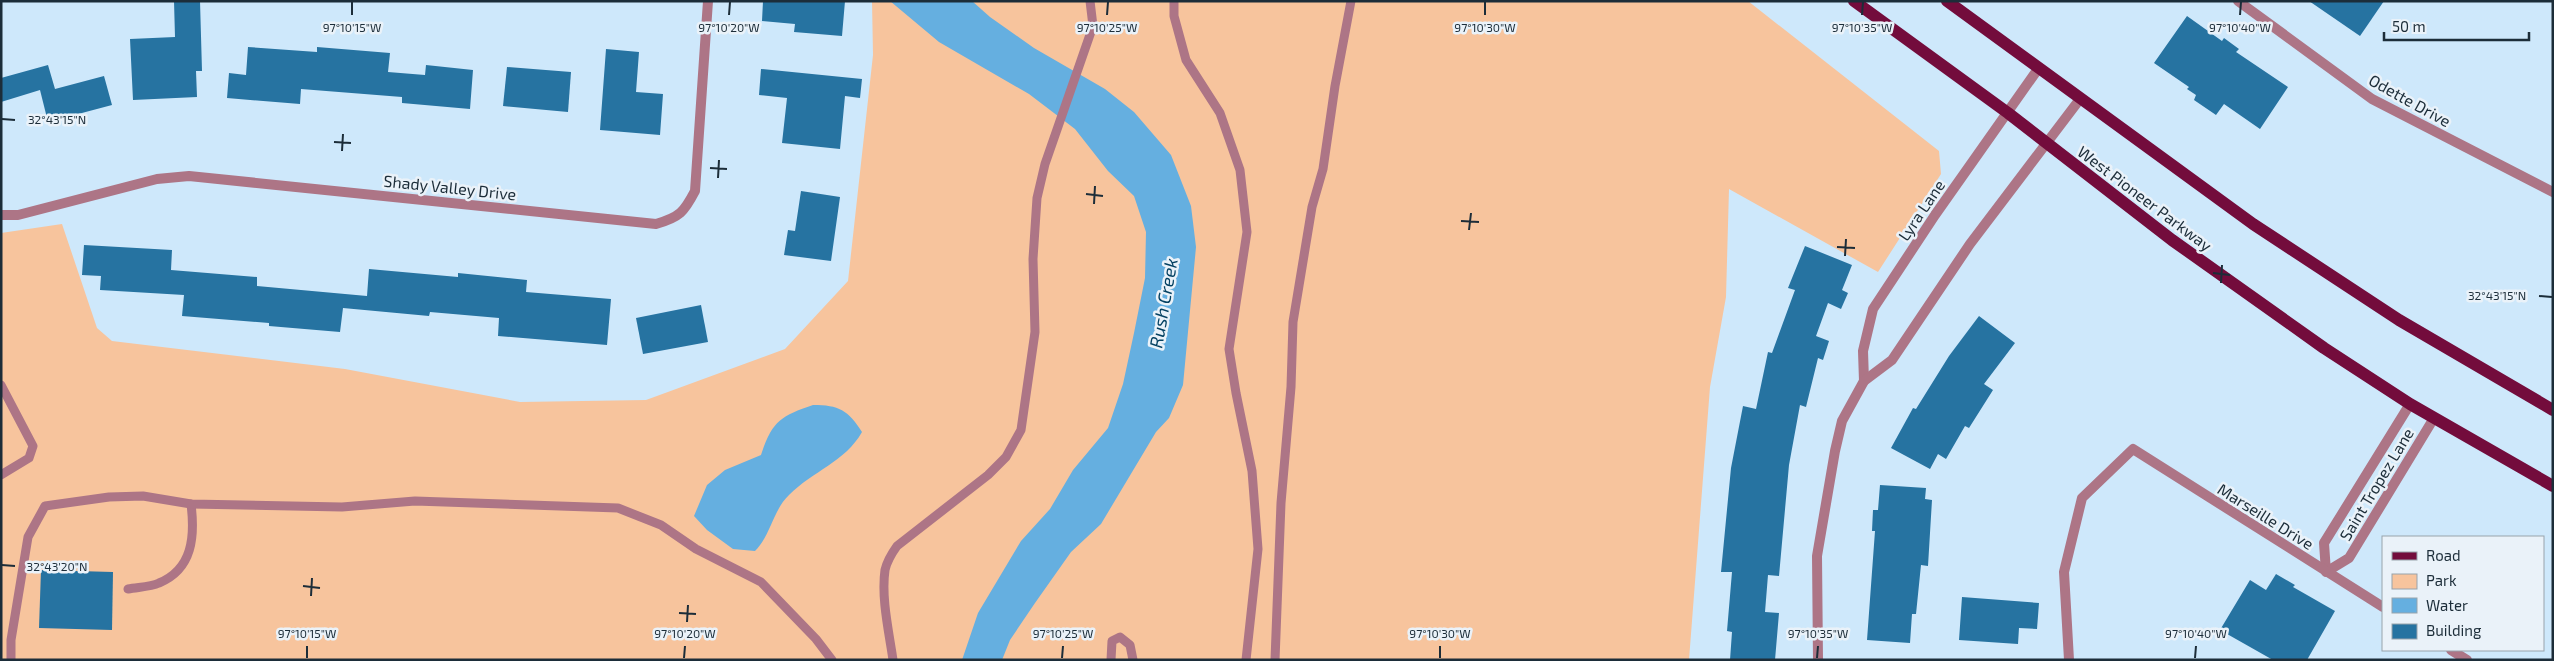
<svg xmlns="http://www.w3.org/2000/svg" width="2554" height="661" viewBox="0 0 2554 661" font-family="'Exo 2',sans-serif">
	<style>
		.green { fill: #f7c49d }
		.water { fill: #65afe0 }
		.building { fill: #2673a1 }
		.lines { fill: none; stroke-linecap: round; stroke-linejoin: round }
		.lane { stroke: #ad7586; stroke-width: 9 }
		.street { stroke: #ad7586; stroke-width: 10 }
		.primary { stroke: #730c3c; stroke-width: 12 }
		.ticks { fill: none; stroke: #1c2d39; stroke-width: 2 }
		.labels { text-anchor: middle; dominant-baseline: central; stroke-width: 5; stroke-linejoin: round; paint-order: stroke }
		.street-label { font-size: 16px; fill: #1c2d39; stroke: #eaf2f9 }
		.water-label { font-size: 18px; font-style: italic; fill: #044162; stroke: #eaf2f9 }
		.ticks-label { font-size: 12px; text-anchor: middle; fill: #1c2d39; stroke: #eaf2f9; stroke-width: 5; stroke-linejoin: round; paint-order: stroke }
	</style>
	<rect width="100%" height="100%" fill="#cee8fb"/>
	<path class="green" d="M872,1H1748L1939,151L1941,174L1878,272L1729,189L1726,297L1710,387L1689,660H1V233L62,224L97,328L112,341L345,369L520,402L646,400L785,349L848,281L873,55Z"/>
	<g class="water">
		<path d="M890,1H972L990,17L1034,48L1105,89L1134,112L1171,155L1191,206L1196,247L1183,385L1169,418L1156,432L1101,524L1071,552L1035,603L1010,640L1002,660H962L978,613L1021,541L1050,509L1073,470L1108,428L1123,384L1134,333L1145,278L1146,232L1134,196L1108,171L1075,129L1029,94L939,42Z"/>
		<path d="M813,405C839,405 848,410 862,432C845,462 813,471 789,495C773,510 771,535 755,551L733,549L707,530L694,516L707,485L725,470L761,455C772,421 781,416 813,405Z"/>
	</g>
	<g class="building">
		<path d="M174,1H200L202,71H196L197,97L133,100L130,39L175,37Z"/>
		<path d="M763,1H845L842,36L794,32L795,24L762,21Z"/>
		<path d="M2309,1H2384L2360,36Z"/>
		<path d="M2187,16L2222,41L2224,38L2239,49L2236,52L2288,87L2260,129L2224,104L2216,115L2194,100L2196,95L2187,89L2189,87L2154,63Z"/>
		<path d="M248,47L317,52V47L390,53L388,72L425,75L426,65L473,70L470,109L402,103V97L301,89L300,104L227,98L229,73L246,75Z"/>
		<path d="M606,49L639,52L636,92L663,94L660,135L600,130Z"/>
		<path d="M48,65L55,89L104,76L112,105L48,122L40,90L1,102V78Z"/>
		<path d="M507,67L571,72L568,112L503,106Z"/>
		<path d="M761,69L862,79L860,98L845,96L840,149L782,143L787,98L759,95Z"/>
		<path d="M801,191L840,197L831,261L784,255L788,230L795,231Z"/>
		<path d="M84,245L172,250L171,270L257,277V286L367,296L369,269L458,277V273L527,280L526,292L611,299L607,345L498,336L499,318L430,312L429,316L343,308L340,332L269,326V323L182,316L184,295L100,290L101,276L82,275Z"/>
		<path d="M1805,246L1852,265L1842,290L1848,293L1841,309L1828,303L1816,336L1829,341L1823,360L1818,358L1806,407L1800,405L1789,465L1779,576L1768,575L1765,612L1779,613L1775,660H1730L1732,632L1727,631L1732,572H1721L1731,468L1743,406L1756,409L1768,352L1772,353L1795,290L1788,288Z"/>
		<path d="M701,305L708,342L643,354L636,318Z"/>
		<path d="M1979,316L2015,343L1984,384L1993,390L1969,428L1965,426L1946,459L1938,454L1930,469L1891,448L1913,408L1916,409L1949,356Z"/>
		<path d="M1880,485L1926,488L1925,499L1932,500L1928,566L1921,565L1916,614H1912L1910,643L1867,640L1875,531H1872L1873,510H1878Z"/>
		<path d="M41,570L113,572L112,630L39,628Z"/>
		<path d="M2276,574L2295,585L2293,587L2335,611L2307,660H2273L2220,630L2250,580L2266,590Z"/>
		<path d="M1962,597L2039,603L2037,629L2019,628L2018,644L1959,640Z"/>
	</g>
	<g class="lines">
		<g class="lane">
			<path d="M1174,1V16L1186,60L1220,113L1240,170L1247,232L1229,349L1236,393L1252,471L1258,549L1246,660"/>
			<path d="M1,385L33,446L29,458L1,475"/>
			<path d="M128,589C138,587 150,587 159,583C193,569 195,536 191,504"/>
			<path d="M11,660V640L28,537L45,506L109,497L143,496L191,504L342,507L415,501L618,508L661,525L696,549L761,582L816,639L832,660"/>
			<path d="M893,660C889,632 881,598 885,570C887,561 892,553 897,546L988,475L1006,457L1021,430L1035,332L1033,259L1037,198L1045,164L1093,26L1090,1"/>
			<path d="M1111,660L1112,641L1120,637L1130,645L1133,660"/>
			<path d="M1275,660L1281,503L1291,387L1293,322L1312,207L1323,169L1335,86L1351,1"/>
		</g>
		<g class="street">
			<path d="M2238,1L2372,99L2553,192"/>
			<path d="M1,215H18L157,179L189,176L656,224C680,217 684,212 695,191L708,1"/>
			<path d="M1864,381L1863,351L1873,309L1935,215L2038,69"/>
			<path d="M2410,404L2324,543L2326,572L2349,558L2434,418"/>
			<path d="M2451,650L2467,660"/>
			<path d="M1818,660L1817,556L1835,451L1842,421L1864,381L1892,360L1970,244L2080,99"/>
			<path d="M2069,660L2064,572L2082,498L2133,449L2383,607"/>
		</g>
		<g class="primary">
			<path d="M1854,1L2008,113L2172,240L2324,348L2410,404L2553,486"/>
			<path d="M1947,1L2253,224L2399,320L2553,410"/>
		</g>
	</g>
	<path class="ticks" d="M352,15V2M729,15L730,2M1107,15L1108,2M1485,15V2M1862,15L1863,2M2240,15L2241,2M2,119L15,120M334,142L351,143M342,151L343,134M710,168L727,169M718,178L719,160M1086,194L1103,196M1094,204L1095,186M1461,221L1479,222M1469,230L1471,213M1837,247L1855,248M1845,256L1846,239M2213,273L2230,275M2221,283L2222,265M2539,296L2552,297M2,565L15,566M303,586L320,588M311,596L312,578M679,613L696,614M687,622L688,605M307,658V646M684,658L685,646M1062,658L1063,646M1440,658V646M1817,658L1818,646M2195,658L2196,646"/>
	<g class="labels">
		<g class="street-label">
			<text transform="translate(2410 100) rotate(29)">Odette Drive</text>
			<text transform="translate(450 187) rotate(6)">Shady Valley Drive</text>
			<text transform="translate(2145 198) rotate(37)">West Pioneer Parkway</text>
			<text transform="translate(1921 210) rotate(-56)">Lyra Lane</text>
			<text transform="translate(2376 484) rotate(-59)">Saint Tropez Lane</text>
			<text transform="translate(2266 516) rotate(32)">Marseille Drive</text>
		</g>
		<g class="water-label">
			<text transform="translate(1163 303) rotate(-80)">Rush Creek</text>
		</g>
	</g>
	<g class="ticks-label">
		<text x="352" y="32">97°10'15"W</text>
		<text x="729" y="32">97°10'20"W</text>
		<text x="1107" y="32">97°10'25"W</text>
		<text x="1485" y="32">97°10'30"W</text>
		<text x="1862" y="32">97°10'35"W</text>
		<text x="2240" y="32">97°10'40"W</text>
		<text x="57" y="124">32°43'15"N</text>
		<text x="2497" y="300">32°43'15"N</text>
		<text x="57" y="571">32°43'20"N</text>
		<text x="307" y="638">97°10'15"W</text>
		<text x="685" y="638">97°10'20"W</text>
		<text x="1063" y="638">97°10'25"W</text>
		<text x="1440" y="638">97°10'30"W</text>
		<text x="1818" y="638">97°10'35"W</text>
		<text x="2196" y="638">97°10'40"W</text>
	</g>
	<rect width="2554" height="661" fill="none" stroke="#1c2d39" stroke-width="5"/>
	<rect x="2382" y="536" width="162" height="115" fill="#eaf2f9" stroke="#98a3ac"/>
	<rect x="2392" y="552" width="25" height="8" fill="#730c3c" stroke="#98a3ac"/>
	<text x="2426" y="561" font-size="15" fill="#1c2d39">Road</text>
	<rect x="2392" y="574" width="25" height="15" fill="#f7c49d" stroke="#98a3ac"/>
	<text x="2426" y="586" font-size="15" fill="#1c2d39">Park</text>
	<rect x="2392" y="598" width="25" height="15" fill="#65afe0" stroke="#98a3ac"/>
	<text x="2426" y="611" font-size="15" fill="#1c2d39">Water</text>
	<rect x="2392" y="624" width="25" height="15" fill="#2673a1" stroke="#98a3ac"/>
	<text x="2426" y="636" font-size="15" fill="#1c2d39">Building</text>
	<path d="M2384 32v8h145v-8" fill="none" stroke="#1c2d39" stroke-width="2.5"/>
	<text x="2392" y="32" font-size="15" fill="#1c2d39" stroke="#eaf2f9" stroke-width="4" paint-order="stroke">50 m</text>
</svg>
